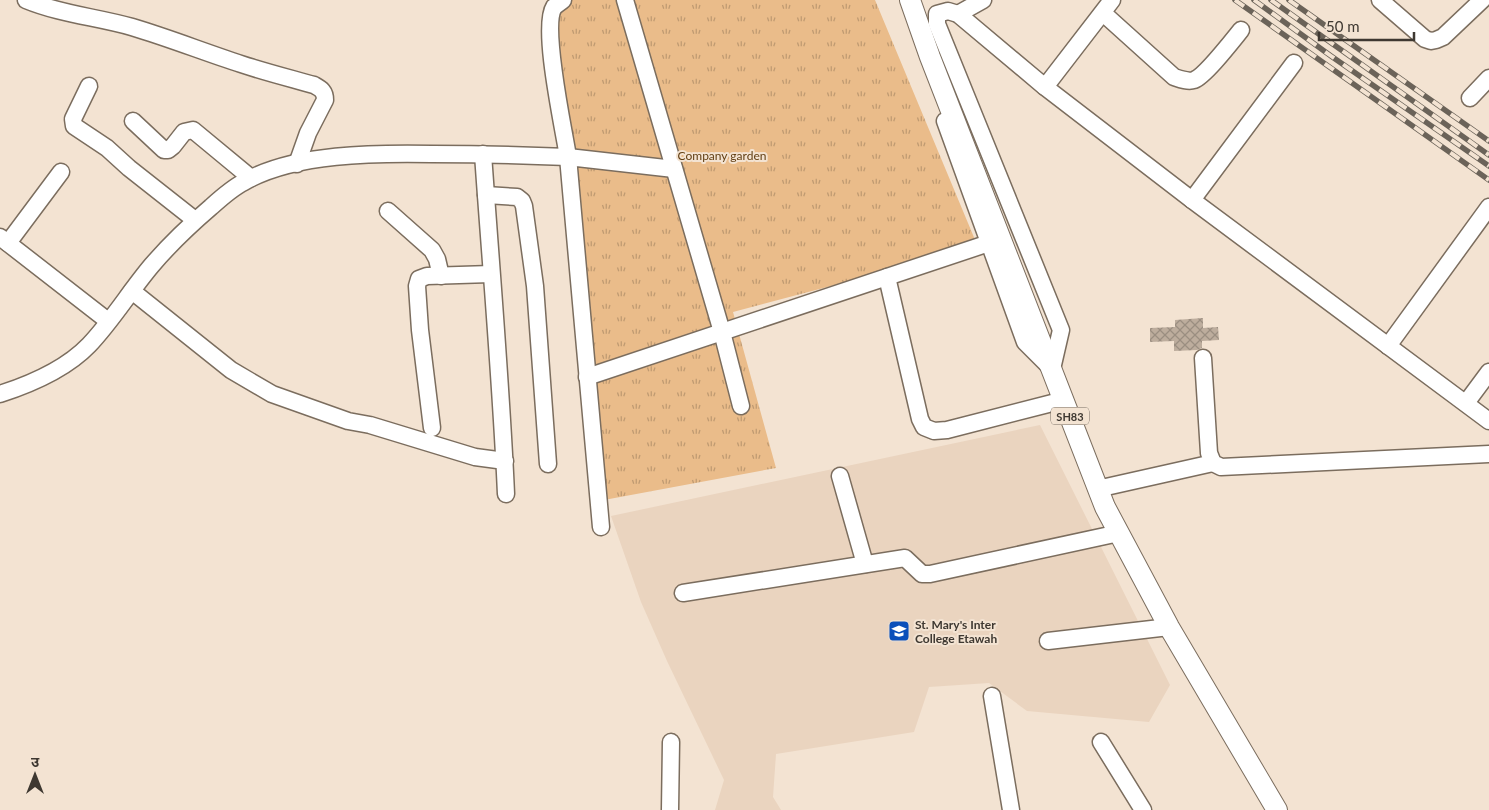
<svg xmlns="http://www.w3.org/2000/svg" width="1489" height="810" viewBox="0 0 1489 810" font-family="Lato,'Noto Sans Devanagari',sans-serif">
	<style>
		.built { fill: #ead4bf }
		.park { fill: url(#park-tufts) }
		.building { fill: url(#building-cross-hatch) }
		.lines { fill: none; stroke-linecap: round; stroke-linejoin: round }
		.minor-casing { stroke: #7b6d5e; stroke-width: 19 }
		.major-casing { stroke: #7b6d5e; stroke-width: 22 }
		.minor { stroke: #fff; stroke-width: 16 }
		.major { stroke: #fff; stroke-width: 20 }
		.rail-casing { stroke: #6b6359; stroke-width: 5.5 }
		.rail { stroke: #f3e3d2; stroke-width: 4; stroke-dasharray: 11; stroke-linecap: butt }
		.labels { text-anchor: middle; dominant-baseline: central; stroke-width: 4; stroke-linejoin: round; paint-order: stroke }
		.shield { fill: #f3e3d2; stroke: #746b61; stroke-width: 1 }
		.shield-label { font-size: 11px; font-weight: bold; fill: #3e3831 }
		.park-label { font-size: 12px; fill: #634015; stroke: #f3e3d2 }
		.poi-label { font-size: 12px; font-weight: bold; fill: #3e3831; stroke: #f3e3d2; text-anchor: start }
	</style>
	<defs>
		<pattern id="park-tufts" width="24" height="20" patternUnits="userSpaceOnUse" patternTransform="scale(1.25)"><rect width="24" height="20" fill="#eabc8a"/><path d="M3 7l-1-3M5 7V3M7 7l1-3M15 17l-1-3M17 17v-4M19 17l1-3" fill="none" stroke="#bf9a71"/></pattern>
		<pattern id="building-cross-hatch" width="8" height="8" patternUnits="userSpaceOnUse" patternTransform="scale(1.25)"><rect width="8" height="8" fill="#bdad9d"/><path d="M0 0l8 8M0 8l8-8" fill="none" stroke="#9b8e81"/></pattern>
	</defs>
	<rect width="100%" height="100%" fill="#f3e3d2"/>
	<path class="built" d="M1040,425L1170,685L1149,722L1027,711L989,683L929,687L914,732L776,754L773,797L781,810H715L724,780L667,661L641,602L611,516Z"/>
	<path class="park" d="M547,0H875L978,247L733,312L776,468L604,500L591,371Z"/>
	<path class="building" d="M1203,318V328L1218,327L1219,340L1202,341V348L1197,350L1174,351V341L1150,342V328L1175,327V320Z"/>
	<g class="lines">
		<g class="minor-casing">
			<g id="minor">
				<path d="M26,0C60,14 97,17 132,27C169,38 204,52 241,64C265,72 289,78 314,85C321,89 325,91 325,100L308,133L297,164"/>
				<path d="M625,0L722,332L741,406"/>
				<path d="M1380,0L1425,39L1431,41L1436,40L1443,37L1482,0"/>
				<path d="M1103,13L1174,77C1180,79 1188,82 1194,80C1205,76 1232,41 1241,30"/>
				<path d="M958,14L983,0"/>
				<path d="M89,86L73,119L74,126L107,148L129,168L195,220"/>
				<path d="M1045,87L1112,0"/>
				<path d="M1470,98L1489,78"/>
				<path d="M133,121L164,150H168L173,146L184,132L193,130L251,178"/>
				<path d="M945,121L1025,342L1048,365"/>
				<path d="M483,154C491,268 501,381 506,494"/>
				<path d="M486,195L517,197L522,201L524,206L535,286L548,464"/>
				<path d="M1192,200L1294,63"/>
				<path d="M388,211L432,250L437,259L441,276"/>
				<path d="M0,237L108,321"/>
				<path d="M8,243L61,172"/>
				<path d="M887,277L920,419L924,427L934,431L947,430L1064,400"/>
				<path d="M132,291L231,370L272,394L348,421L370,425L475,457L505,461"/>
				<path d="M1388,346L1489,207"/>
				<path d="M1203,358L1209,453L1213,463L1221,467L1489,454"/>
				<path d="M1052,369L1061,330L937,24V14L948,11L958,14L1045,87L1192,200L1489,421"/>
				<path d="M587,377L989,243"/>
				<path d="M0,394C31,384 66,369 89,345C112,321 130,291 152,265C170,244 190,225 211,207C221,198 232,188 244,182C294,153 376,153 432,154C478,154 523,155 568,157C564,130 541,27 554,7C556,5 561,2 563,0"/>
				<path d="M1466,403L1489,372"/>
				<path d="M432,428L420,330L417,286L419,279L427,276L491,274"/>
				<path d="M840,476L865,564"/>
				<path d="M1097,489L1213,463"/>
				<path d="M601,527L568,157L674,169"/>
				<path d="M683,593L905,558L922,574H930L1119,533"/>
				<path d="M1048,641L1169,627"/>
				<path d="M992,696L1011,810"/>
				<path d="M1101,742L1143,810"/>
				<path d="M670,810L671,742"/>
			</g>
		</g>
		<g class="major-casing">
			<path id="major" d="M910,0L930,57L1105,507L1169,627L1277,810"/>
		</g>
		<use href="#minor" class="minor"/>
		<use href="#major" class="major"/>
		<g class="rail-casing">
			<g id="rail">
				<path d="M1235,0L1489,180"/>
				<path d="M1254,0L1331,56L1489,166"/>
				<path d="M1271,0L1489,155"/>
				<path d="M1289,0L1489,141"/>
			</g>
		</g>
		<use href="#rail" class="rail"/>
	</g>
	<defs>
		<g id="school-square" transform="scale(1.125)"><rect x="-9" y="-9" width="18" height="18" rx="4" fill="#0a4fba" stroke="#f3e3d2"/><path d="M0-5L7-2L0 1L-7-2ZM-4 1L0 2.5L4 1V4Q0 6-4 4Z" fill="#fff"/></g>
	</defs>
	<g fill-rule="evenodd">
		<use href="#school-square" x="899" y="631"/>
	</g>
	<g class="labels">
		<rect class="shield" x="1051" y="407.5" width="38" height="17" rx="4"/>
		<g class="shield-label">
			<text x="1070" y="416">SH83</text>
		</g>
		<g class="park-label">
			<text x="722" y="155">Company garden</text>
		</g>
		<g class="poi-label">
			<text x="915" y="624">St. Mary's Inter<tspan x="915" dy="14">College Etawah</tspan></text>
		</g>
	</g>
	<g transform="translate(35 775)" stroke="#f3e3d2" stroke-width="4" paint-order="stroke">
	<path d="M0-4L9 19L0 12L-9 19Z" fill="#3e3831"/>
	<text y="-8" font-size="14" font-weight="bold" text-anchor="middle" fill="#3e3831">उ</text>
	</g>
	<path d="M1319 32v8h95v-8" fill="none" stroke="#3e3831" stroke-width="2.5"/>
	<text x="1326" y="32" font-size="15" fill="#3e3831" stroke="#f3e3d2" stroke-width="4" paint-order="stroke">50 m</text>
</svg>
